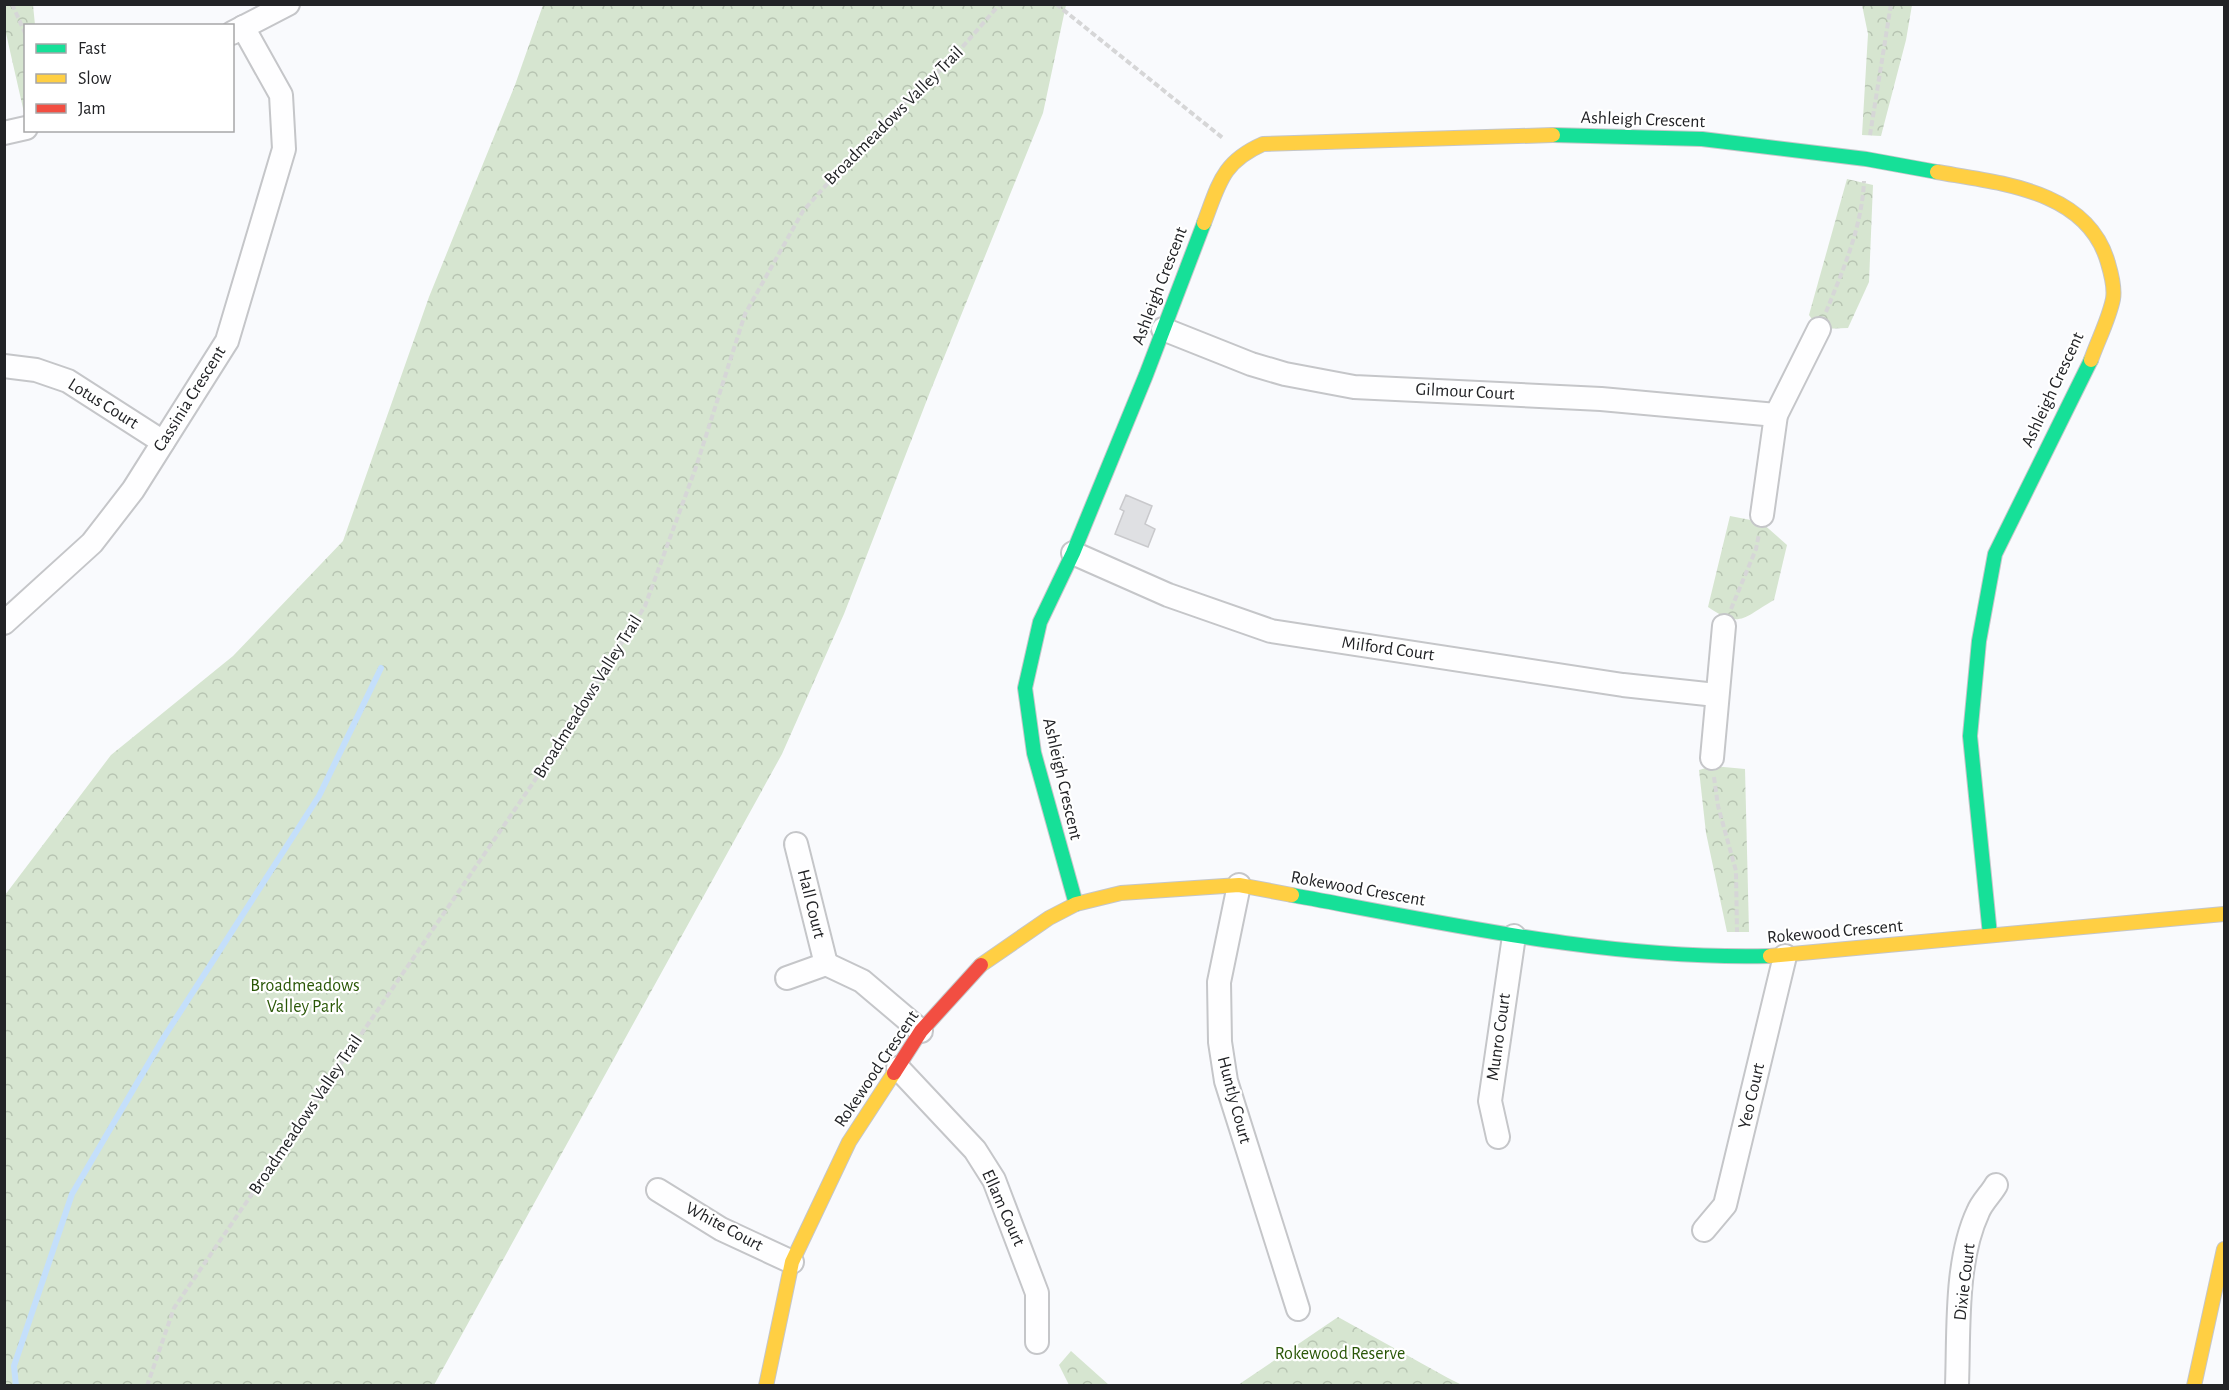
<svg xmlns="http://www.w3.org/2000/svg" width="2229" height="1390" viewBox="0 0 2229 1390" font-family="'Alegreya Sans',sans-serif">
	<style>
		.park { fill: url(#park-crowns) }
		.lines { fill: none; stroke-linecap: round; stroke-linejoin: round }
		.stream { stroke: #c4dffb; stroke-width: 6 }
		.building { fill: #dfe0e3; stroke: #c9c9cc; stroke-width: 1.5 }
		.street-casing { stroke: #c5c6c9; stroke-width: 26 }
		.fast-casing { stroke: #c5c6c9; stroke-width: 16 }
		.slow-casing { stroke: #c5c6c9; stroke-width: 16 }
		.jam-casing { stroke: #c5c6c9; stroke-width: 16 }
		.path { stroke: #d6d6d7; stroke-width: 4; stroke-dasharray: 6 3; stroke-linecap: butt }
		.street { stroke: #fefeff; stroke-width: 22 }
		.fast { stroke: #16e098; stroke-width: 14 }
		.slow { stroke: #ffcf43; stroke-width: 14 }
		.jam { stroke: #f24e42; stroke-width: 14 }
		.labels { text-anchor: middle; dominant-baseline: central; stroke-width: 4.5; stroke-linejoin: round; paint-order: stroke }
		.street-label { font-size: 18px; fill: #222326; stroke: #fff }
		.park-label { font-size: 18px; fill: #2a5707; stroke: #fff }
	</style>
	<defs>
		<pattern id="park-crowns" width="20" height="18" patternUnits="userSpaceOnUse" patternTransform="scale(1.5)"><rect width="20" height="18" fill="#d6e5d0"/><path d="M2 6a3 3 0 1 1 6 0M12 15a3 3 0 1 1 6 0" fill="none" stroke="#b7c4b2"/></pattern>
	</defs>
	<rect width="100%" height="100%" fill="#f9fafd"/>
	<g class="park">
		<path d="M4,5H33L35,25L26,26L25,117L5,29Z"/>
		<path d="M543,5H1066L1043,113L930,392L844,614L782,754L434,1385H5V895L111,755L233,656L343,541L429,297L515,85Z"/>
		<path d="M1862,5H1912L1906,40L1881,136L1862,135L1868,34Z"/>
		<path d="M1847,179L1873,185L1869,282L1848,328L1819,329L1809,315Z"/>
		<path d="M1730,516L1761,522L1787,545L1774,600C1743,618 1740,629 1708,607Z"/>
		<path d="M1713,766L1745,769L1749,932H1727L1706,833L1699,770Z"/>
		<path d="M1338,1317L1448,1378L1462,1385H1238Z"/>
		<path d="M1071,1351L1109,1385H1069L1059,1365Z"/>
	</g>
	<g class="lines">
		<path class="stream" d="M16,1386L14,1366L72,1194L164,1037L319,796L381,668"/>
	</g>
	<path class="building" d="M1126,495L1152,506L1145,524L1155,529L1148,547L1115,534L1124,511L1120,509Z"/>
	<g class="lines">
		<g class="street-casing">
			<g id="street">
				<path d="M232,33L288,4"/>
				<path d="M4,133L26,128"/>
				<path d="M1163,329L1251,364L1285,374L1354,387L1601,399L1776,415"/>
				<path d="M4,366L36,370L68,381L163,442"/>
				<path d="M1762,515L1776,415L1819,329"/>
				<path d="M1073,553L1168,595L1271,631L1623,685L1716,695"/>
				<path d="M4,623L92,543L133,490L227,341L284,149L281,95L243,27"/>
				<path d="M1712,758L1724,626"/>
				<path d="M1239,885L1219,982L1220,1042L1226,1081L1298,1309"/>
				<path d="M826,964L862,981L921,1031"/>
				<path d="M787,978L826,964L796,844"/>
				<path d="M898,1068L975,1150L994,1180L1037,1293V1342"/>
				<path d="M1498,1137L1490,1101L1514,936"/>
				<path d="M658,1190L721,1229L792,1262"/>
				<path d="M1704,1230L1725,1205L1785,956"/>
				<path d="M1957,1385C1959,1331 1955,1261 1978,1212C1982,1202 1991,1194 1996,1185"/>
			</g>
		</g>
		<g class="fast-casing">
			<g id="fast">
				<path d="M1553,135L1702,139L1866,159L1937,172"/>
				<path d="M1292,895C1450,924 1608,960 1770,956"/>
				<path d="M1076,904L1034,753L1025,688L1040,622L1073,553L1146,375L1204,223"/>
				<path d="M1990,935L1970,736L1979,641L1995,554L2091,360"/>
			</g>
		</g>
		<g class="slow-casing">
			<g id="slow">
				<path d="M1937,172C2000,183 2088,190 2108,263C2111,273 2115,288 2113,299C2109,319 2098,340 2091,360"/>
				<path d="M1204,223C1219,184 1222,162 1263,144L1553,135"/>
				<path d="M1770,956L2224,914"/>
				<path d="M981,965L1049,918L1076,904L1121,893L1239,885L1292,895"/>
				<path d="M766,1386L792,1262L849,1142L894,1073"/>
				<path d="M2194,1386L2224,1249"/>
			</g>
		</g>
		<g class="jam-casing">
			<path id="jam" d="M894,1073L921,1031L981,965"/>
		</g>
		<g class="path">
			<path d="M12,4L26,35"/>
			<path d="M1056,4L1224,139"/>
			<path d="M1870,135L1891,4"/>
			<path d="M1826,312C1843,270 1862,227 1864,181"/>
			<path d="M1731,609L1756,549L1759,534"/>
			<path d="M1714,777L1718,806L1736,871L1737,932"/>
			<path d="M147,1386L174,1308L535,780L645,606L696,467L745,314L803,211L869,137L951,60L1000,4"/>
		</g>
		<use href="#street" class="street"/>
		<use href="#fast" class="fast"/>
		<use href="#slow" class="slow"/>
		<use href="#jam" class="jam"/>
	</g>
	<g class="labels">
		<g class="street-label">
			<text transform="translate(894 116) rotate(-45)">Broadmeadows Valley Trail</text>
			<text transform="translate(1643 120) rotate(2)">Ashleigh Crescent</text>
			<text transform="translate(1160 286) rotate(-69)">Ashleigh Crescent</text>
			<text transform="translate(2053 390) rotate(-65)">Ashleigh Crescent</text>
			<text transform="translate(1465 392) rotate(3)">Gilmour Court</text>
			<text transform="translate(190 399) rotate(-58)">Cassinia Crescent</text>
			<text transform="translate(103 404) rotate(32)">Lotus Court</text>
			<text transform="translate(1388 649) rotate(8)">Milford Court</text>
			<text transform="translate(588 697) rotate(-58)">Broadmeadows Valley Trail</text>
			<text transform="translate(1062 779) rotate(77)">Ashleigh Crescent</text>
			<text transform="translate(1358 889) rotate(10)">Rokewood Crescent</text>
			<text transform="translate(811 904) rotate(76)">Hall Court</text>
			<text transform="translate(1835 932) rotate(-5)">Rokewood Crescent</text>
			<text transform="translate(1499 1037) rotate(-82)">Munro Court</text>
			<text transform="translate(877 1069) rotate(-56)">Rokewood Crescent</text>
			<text transform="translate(1752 1096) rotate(-77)">Yeo Court</text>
			<text transform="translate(1234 1100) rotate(75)">Huntly Court</text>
			<text transform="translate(306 1115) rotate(-56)">Broadmeadows Valley Trail</text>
			<text transform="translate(1003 1208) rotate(66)">Ellam Court</text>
			<text transform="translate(724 1227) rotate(28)">White Court</text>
			<text transform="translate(1965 1282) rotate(-83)">Dixie Court</text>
		</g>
		<g class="park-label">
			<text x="305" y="986">Broadmeadows<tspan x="305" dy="21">Valley Park</tspan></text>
			<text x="1340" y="1354">Rokewood Reserve</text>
		</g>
	</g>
	<rect width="2229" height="1390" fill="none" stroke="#222326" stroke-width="12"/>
	<rect x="24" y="24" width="210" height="108" fill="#ffffff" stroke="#a7a7a8" stroke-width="1.5"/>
	<rect x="36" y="44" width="30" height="9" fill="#16e098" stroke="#a7a7a8" stroke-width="1.5"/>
	<text x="78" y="54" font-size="18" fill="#222326">Fast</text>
	<rect x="36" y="74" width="30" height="9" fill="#ffcf43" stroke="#a7a7a8" stroke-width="1.5"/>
	<text x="78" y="84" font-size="18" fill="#222326">Slow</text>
	<rect x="36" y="104" width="30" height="9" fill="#f24e42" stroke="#a7a7a8" stroke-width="1.5"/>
	<text x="78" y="114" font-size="18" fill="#222326">Jam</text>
</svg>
